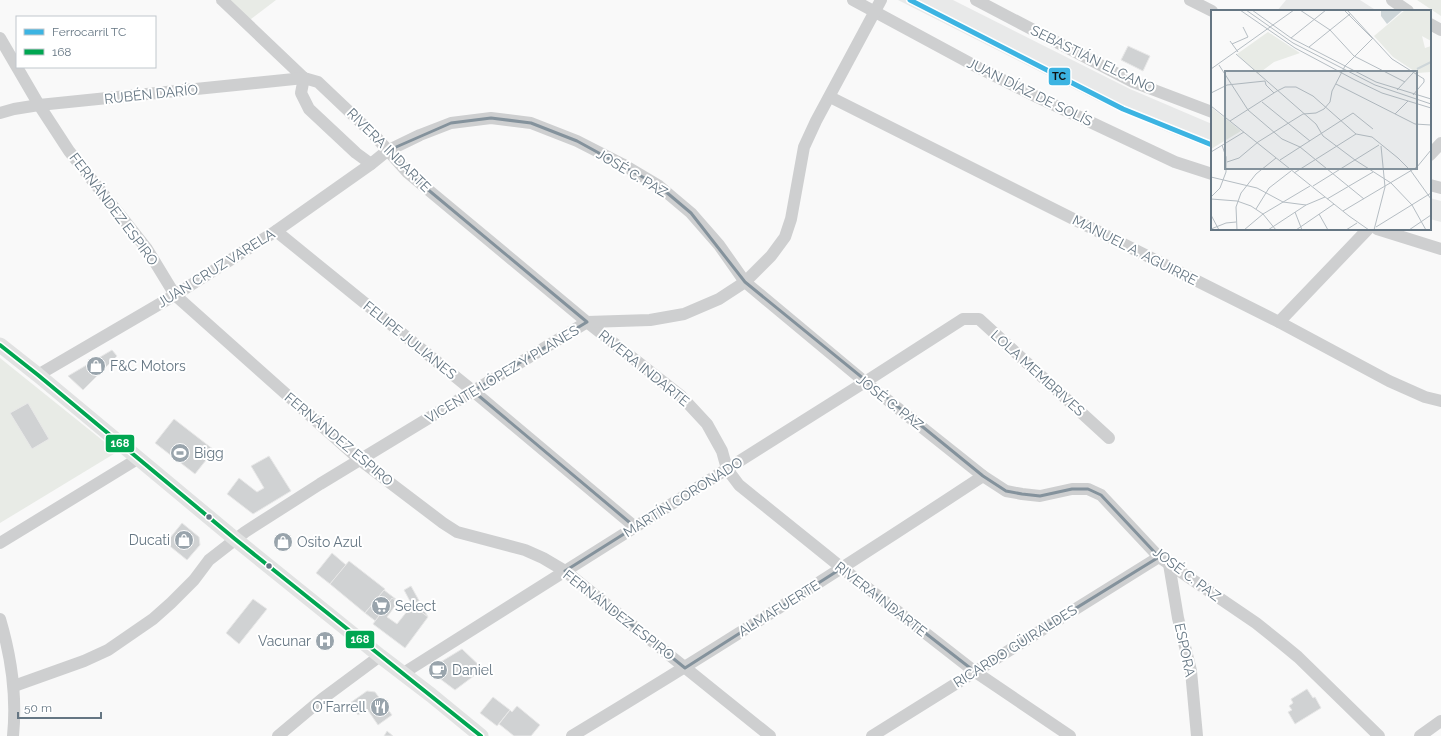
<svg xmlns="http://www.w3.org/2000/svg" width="1441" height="736" viewBox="0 0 1441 736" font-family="Raleway,sans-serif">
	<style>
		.built { fill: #e8e9e9 }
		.green { fill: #e8ebe6 }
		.building { fill: #d0d2d3; stroke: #e8e8e8 }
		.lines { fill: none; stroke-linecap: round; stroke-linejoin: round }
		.minor { stroke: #cecfd0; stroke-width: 12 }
		.major { stroke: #e1e2e2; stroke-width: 15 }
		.bus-1-casing { stroke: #fff; stroke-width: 7 }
		.bus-1 { stroke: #00a651; stroke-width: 4 }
		.rail-1-casing { stroke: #fff; stroke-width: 8 }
		.rail-1 { stroke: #3cb4e2; stroke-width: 5 }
		.marked { fill: none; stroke: #84929c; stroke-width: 3; stroke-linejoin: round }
		.bus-dot { fill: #657683; stroke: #fff; stroke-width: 1.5 }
		.labels { text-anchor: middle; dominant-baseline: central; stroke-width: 4; stroke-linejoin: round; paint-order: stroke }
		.street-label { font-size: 14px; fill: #657683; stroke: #fff }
		.poi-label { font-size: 14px; fill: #657683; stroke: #fff; text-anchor: start }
		.inset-river { fill: none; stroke: #ced6d9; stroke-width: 2 }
		.inset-road { fill: none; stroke: #b5bdc3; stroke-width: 1 }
		.view { fill: #84929c; fill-opacity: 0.15; stroke: #84929c; stroke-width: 2 }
		.inset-edge { fill: none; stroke: #657683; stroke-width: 2 }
		.line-badge { stroke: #fff; stroke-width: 1.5 }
		.badge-label { font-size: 11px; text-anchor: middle; font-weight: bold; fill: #fff }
		.pale-badge-label { font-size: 11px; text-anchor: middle; font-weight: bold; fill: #111 }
	</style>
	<rect width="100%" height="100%" fill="#f9f9f9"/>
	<g class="built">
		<path d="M898,0H953L1130,89L1212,124V149L1168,132L1098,101Z"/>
		<path d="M1286,0H1360L1377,11H1277Z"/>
		<path d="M1430,198L1441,201V222L1430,219Z"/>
	</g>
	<g class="green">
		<path d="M223,0H276L247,22Z"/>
		<path d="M1417,0H1441V16Z"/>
		<path d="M0,358L117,452L0,523Z"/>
	</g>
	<g class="building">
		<path d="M1128,46L1150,56L1143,71L1121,60Z"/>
		<path d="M112,350L117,356L83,390L68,376Z"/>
		<path d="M28,403L49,439L32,449L10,413Z"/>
		<path d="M174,419L214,450L195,474L155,443Z"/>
		<path d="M269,456L291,491L253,514L227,494L239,478L257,492L264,488L251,466Z"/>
		<path d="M182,523L199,537L200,545L187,560L166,543Z"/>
		<path d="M283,533L292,543L283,551L274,541Z"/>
		<path d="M332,553L346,565L330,584L316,573Z"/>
		<path d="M349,561L385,589L365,613L330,584Z"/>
		<path d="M411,586L428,617L412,605L404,590Z"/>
		<path d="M384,590L397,600L378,623L365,613Z"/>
		<path d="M392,598L398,602L387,617L397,624L412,605L428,617L405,648L373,624Z"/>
		<path d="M253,599L267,609L239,644L226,633Z"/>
		<path d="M462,649L483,669L455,690L435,675L434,666Z"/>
		<path d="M1307,689L1313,698L1315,697L1321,708L1295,724L1288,712L1292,710L1289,706L1293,703L1291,699Z"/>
		<path d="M367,691L375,692L392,715L378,725L367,709L358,715L350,703Z"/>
		<path d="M493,697L510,710L497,726L480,713Z"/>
		<path d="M517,706L540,725L531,736H514L499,724L510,710L512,712Z"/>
		<path d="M387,731L393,736H384Z"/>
	</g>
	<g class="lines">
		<g class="minor">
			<path d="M222,0L304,78L318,82L376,137L408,173L587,322L681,396L707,424L722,451L727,469L739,485L842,568L974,671L1070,736"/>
			<path d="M853,0L979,68L1033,95L1175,162L1212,174"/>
			<path d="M976,0L1133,82L1212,112"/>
			<path d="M1190,0L1212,11"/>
			<path d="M1392,0L1408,11"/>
			<path d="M1430,24L1441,30"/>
			<path d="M0,38L39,105L69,151L147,249L175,295L360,460L443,523L457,532L525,550L543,558L565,571L770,736"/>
			<path d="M304,78L301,93L309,109L356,153L371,164"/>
			<path d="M830,97L1279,322L1389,381L1425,397L1441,401"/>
			<path d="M0,113L14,109L39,105L304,78"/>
			<path d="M1430,155L1441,143"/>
			<path d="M1430,185L1441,188"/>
			<path d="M1377,229L1441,249"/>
			<path d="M276,231L473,391L635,527"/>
			<path d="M1279,322L1368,229"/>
			<path d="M38,375L175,295L276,231L371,164L387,151L420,135L451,123L491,118L531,123L577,141L622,164L659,186L691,213L719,245L745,282L865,382L983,476L1006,491L1022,494L1040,496L1072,489H1088L1101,495L1159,557L1256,623L1281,643L1298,657L1379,736"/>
			<path d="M0,543L139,458"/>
			<path d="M1169,564L1178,618L1191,671L1197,736"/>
			<path d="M0,619C11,656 17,696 13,736"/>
			<path d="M402,674L865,382L963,319H979L1109,438"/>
			<path d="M14,686L84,661L108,650L153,619L171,603L194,580L209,560L245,532L320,484L587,322L650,320L684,314L719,299L745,282L771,256L785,237L791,219L804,147L816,121L881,0"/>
			<path d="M278,736L322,699L380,656"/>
			<path d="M572,736C711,652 848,565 983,476"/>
			<path d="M872,736L1159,557"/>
			<path d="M1420,736L1441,721"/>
		</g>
		<path class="major" d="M0,345L38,375L235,539L380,656L431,695L481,736"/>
		<g class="bus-1-casing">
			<path id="bus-1" d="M0,345L38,375L235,539L481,736"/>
		</g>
		<use href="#bus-1" class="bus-1"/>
		<g class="rail-1-casing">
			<path id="rail-1" d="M910,0L1123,109L1212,145"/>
		</g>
		<use href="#rail-1" class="rail-1"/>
	</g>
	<path class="marked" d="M491,118L531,123L577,141L659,186L691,213L745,282L983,476L1006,491L1022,494L1040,496L1072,489H1088L1101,495L1159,557L974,671L842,568L685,668L565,571L635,527L473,391L587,322L408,173L387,151L451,123Z"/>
	<defs>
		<g id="shop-disc" transform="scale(1)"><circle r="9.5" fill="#99a4ac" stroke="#fff"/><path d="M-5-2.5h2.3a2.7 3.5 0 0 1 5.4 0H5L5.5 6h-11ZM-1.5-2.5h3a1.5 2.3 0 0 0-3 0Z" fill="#fff"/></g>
		<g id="stadium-disc" transform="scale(1)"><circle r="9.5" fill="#99a4ac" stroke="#fff"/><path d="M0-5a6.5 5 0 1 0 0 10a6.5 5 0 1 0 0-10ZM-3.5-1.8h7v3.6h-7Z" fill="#fff"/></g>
		<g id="supermarket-disc" transform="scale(1)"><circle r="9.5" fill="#99a4ac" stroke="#fff"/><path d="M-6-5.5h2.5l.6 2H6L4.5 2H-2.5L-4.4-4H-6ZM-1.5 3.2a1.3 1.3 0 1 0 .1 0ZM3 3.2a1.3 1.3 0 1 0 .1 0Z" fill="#fff"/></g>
		<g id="hospital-disc" transform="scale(1)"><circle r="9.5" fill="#99a4ac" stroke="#fff"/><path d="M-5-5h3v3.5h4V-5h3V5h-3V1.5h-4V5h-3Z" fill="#fff"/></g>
		<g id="cafe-disc" transform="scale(1)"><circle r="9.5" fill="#99a4ac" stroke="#fff"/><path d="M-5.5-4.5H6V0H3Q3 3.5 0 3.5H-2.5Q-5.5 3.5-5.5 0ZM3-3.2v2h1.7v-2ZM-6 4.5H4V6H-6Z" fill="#fff"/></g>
		<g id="restaurant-disc" transform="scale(1)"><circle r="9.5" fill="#99a4ac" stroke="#fff"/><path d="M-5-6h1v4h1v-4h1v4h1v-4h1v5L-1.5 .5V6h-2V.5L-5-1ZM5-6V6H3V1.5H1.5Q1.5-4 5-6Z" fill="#fff"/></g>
	</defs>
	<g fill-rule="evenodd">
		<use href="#shop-disc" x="96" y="366"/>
		<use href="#stadium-disc" x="180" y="453"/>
		<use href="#shop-disc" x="184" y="540"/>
		<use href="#shop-disc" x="283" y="542"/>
		<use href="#supermarket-disc" x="381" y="606"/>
		<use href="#hospital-disc" x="325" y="641"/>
		<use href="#cafe-disc" x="438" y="670"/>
		<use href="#restaurant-disc" x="380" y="707"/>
	</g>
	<g class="bus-dot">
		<circle cx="209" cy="517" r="3.5"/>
		<circle cx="269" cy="566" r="3.5"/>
	</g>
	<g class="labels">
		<g class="street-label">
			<text transform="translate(1093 59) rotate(26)">SEBASTIÁN ELCANO</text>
			<text transform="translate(1030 92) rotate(26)">JUAN DÍAZ DE SOLÍS</text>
			<text transform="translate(151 94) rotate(-6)">RUBÉN DARÍO</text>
			<text transform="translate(389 150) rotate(45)">RIVERA INDARTE</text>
			<text transform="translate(632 173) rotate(31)">JOSÉ C. PAZ</text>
			<text transform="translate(114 209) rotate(53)">FERNÁNDEZ ESPIRO</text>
			<text transform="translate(1135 250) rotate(27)">MANUEL A. AGUIRRE</text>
			<text transform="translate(216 268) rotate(-32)">JUAN CRUZ VARELA</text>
			<text transform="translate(410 340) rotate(39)">FELIPE JULIANES</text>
			<text transform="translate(644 368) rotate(39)">RIVERA INDARTE</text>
			<text transform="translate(1038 373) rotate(42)">LOLA MEMBRIVES</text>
			<text transform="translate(502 374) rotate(-31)">VICENTE LÓPEZ Y PLANES</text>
			<text transform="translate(890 402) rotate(38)">JOSÉ C. PAZ</text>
			<text transform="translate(339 439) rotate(40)">FERNÁNDEZ ESPIRO</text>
			<text transform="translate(683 497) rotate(-32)">MARTÍN CORONADO</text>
			<text transform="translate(1187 574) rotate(37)">JOSÉ C. PAZ</text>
			<text transform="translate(881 599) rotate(38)">RIVERA INDARTE</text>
			<text transform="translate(779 608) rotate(-32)">ALMAFUERTE</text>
			<text transform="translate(619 615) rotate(38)">FERNÁNDEZ ESPIRO</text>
			<text transform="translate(1015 646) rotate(-32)">RICARDO GÜIRALDES</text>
			<text transform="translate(1185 650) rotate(78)">ESPORA</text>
		</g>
		<g class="poi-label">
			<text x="110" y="366">F&amp;C Motors</text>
			<text x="194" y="453">Bigg</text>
			<text x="170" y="540" text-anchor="end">Ducati</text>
			<text x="297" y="542">Osito Azul</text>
			<text x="395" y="606">Select</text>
			<text x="311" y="641" text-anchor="end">Vacunar</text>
			<text x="452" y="670">Daniel</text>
			<text x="366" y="707" text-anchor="end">O'Farrell</text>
		</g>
	</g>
	<g transform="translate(1211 10)">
		<rect width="220" height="220" fill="#f9f9f9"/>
		<path d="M194,0H220V31L211,26L214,38L220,36V62L206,63L182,47L163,26ZM57,22L89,43L63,52L47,64L26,44ZM0,97L30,121L0,139Z" fill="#e8ebe6"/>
		<path d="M170,0H192L176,14L170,6Z" fill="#ced6d9"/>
		<path class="inset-river" d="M206,59L220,52"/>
		<path class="inset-road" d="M29,0L84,38L144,70L171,83L220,98M35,0L82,33L164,75L220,94M41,0L80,28L165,72L220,89M89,0L119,20L143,46L194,72M133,0L161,28M136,0L181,49L213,69V72L202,85M80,28L115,0M19,31L27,42M21,34L37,27L32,17M98,37L139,4M25,44L105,114L112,126L144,150L180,173L201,195L215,220M8,55L37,100L71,129L89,137L153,189M0,59L83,0M54,71L55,75L63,83M125,74L204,114L220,115M186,80L202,63M0,83L16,75L54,71M51,92L99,131M0,96L138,206L158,220M184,104L197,91M19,111L66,81L74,77H85L102,86L145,124L161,127L187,148L200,161L220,189M0,142L33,122M69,150L142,103L162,119M16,152L28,148L47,132L92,104L105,103L113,99L119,92L121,81L134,56L162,28M83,163L145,124M0,167L46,178L72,192L95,195M102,176L168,135M0,187L9,178L15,162V147L11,135M0,189L26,191L40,196L52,204L65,220M116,189L162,162M45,199L58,178L80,161M132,201L206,157L220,140M84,202L91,220M108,204L117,220M0,205L8,220M165,217L220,183M0,219L15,213L25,212M26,220L25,197L30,183L45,164L65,148M33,220L52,204L99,176M57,220L95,195L114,187M85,220L123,194M135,220L146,213M163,220L174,177L170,136M198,220L220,205"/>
		<path class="view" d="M14,61H206V159H14Z"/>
		<rect width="220" height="220" class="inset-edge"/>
	</g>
	<g class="line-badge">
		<rect x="1048" y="67" width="23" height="19" rx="4" fill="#3cb4e2"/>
		<rect x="105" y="434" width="30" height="19" rx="4" fill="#00a651"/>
		<rect x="345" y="630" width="30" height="19" rx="4" fill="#00a651"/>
	</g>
	<g class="badge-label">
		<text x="120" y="447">168</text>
		<text x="360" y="643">168</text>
	</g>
	<g class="pale-badge-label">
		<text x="1059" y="80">TC</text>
	</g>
	<rect x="16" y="16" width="140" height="52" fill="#ffffff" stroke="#c1c8cd"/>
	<rect x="24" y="29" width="20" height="6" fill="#3cb4e2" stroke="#c1c8cd"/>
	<text x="52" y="36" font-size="12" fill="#657683">Ferrocarril TC</text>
	<rect x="24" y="49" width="20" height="6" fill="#00a651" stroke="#c1c8cd"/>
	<text x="52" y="56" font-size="12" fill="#657683">168</text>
	<path d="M18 712v6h83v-6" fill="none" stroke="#657683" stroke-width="2"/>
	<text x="24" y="712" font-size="12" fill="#657683" stroke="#ffffff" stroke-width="3" paint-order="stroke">50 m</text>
</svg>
